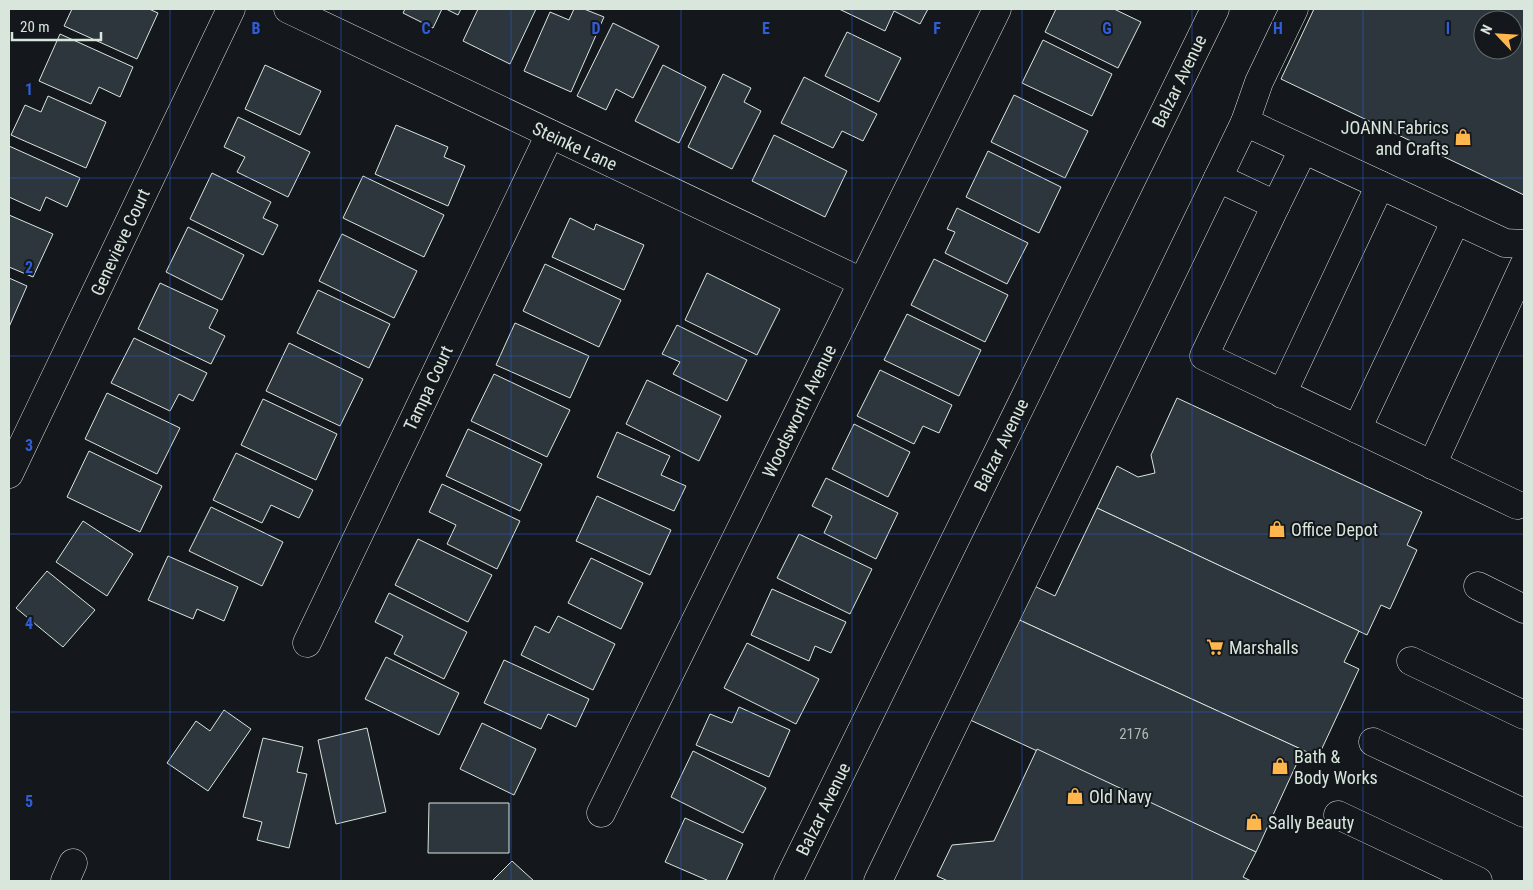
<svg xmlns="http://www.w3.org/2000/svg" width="1533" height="890" viewBox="0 0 1533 890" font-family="'Roboto Condensed',sans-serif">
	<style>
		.building { fill: #2c363c; stroke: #d8e6dc; fill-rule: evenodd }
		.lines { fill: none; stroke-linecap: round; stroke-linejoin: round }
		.minor-casing { stroke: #d8e6dc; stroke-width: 29 }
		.minor { stroke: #14181c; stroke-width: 28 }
		.grid { fill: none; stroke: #305dd8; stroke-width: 1; stroke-opacity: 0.55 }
		.labels { text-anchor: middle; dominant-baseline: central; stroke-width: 4; stroke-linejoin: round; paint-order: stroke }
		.number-label { font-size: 15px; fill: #adbab4 }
		.street-label { font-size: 18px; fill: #d8e6dc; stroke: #14181c }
		.poi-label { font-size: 18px; fill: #d8e6dc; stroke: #14181c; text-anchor: start }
		.grid-label { font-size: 16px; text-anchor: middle; font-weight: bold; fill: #305dd8; stroke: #14181c; stroke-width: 4; stroke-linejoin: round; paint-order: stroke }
	</style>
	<rect width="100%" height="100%" fill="#14181c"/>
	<g class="building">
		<path d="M72,9H149L158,13L137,59L64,26Z"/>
		<path d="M405,9H442L433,28L403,13Z"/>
		<path d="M446,9H461L458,15Z"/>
		<path d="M478,9H536L510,64L463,41Z"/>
		<path d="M574,9H584L604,17L571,92L524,71L550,12L569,20Z"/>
		<path d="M839,9H928L920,24L894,11L885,31Z"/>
		<path d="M1056,9H1114L1141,22L1118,68L1045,32Z"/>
		<path d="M1314,9H1524V195L1281,79ZM1483,20H1513V50H1483Z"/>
		<path d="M613,23L659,46L633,98L616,89L606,110L577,96Z"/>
		<path d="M847,32L901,58L879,102L825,76Z"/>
		<path d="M60,34L133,67L120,97L99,87L91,104L39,81Z"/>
		<path d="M1043,40L1112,74L1092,116L1022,83Z"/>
		<path d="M265,65L321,91L300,135L245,109Z"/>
		<path d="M663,65L706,87L679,143L635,121Z"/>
		<path d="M723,74L751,88L744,102L761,111L732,169L688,147Z"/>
		<path d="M804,77L877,114L863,141L842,131L833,148L781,123Z"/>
		<path d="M1014,95L1088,131L1065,178L991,142Z"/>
		<path d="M48,96L106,122L86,168L11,135L25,105L41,112Z"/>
		<path d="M238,117L310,152L288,197L237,172L245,157L224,147Z"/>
		<path d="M396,125L448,147L444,157L465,166L448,206L375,174Z"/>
		<path d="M774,135L847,171L825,217L752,181Z"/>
		<path d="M9,146L80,178L67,207L46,197L40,211L9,197Z"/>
		<path d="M988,151L1061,187L1039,233L966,197Z"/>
		<path d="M212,173L271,202L263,218L278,225L263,255L190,219Z"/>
		<path d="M363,176L444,215L424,257L343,218Z"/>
		<path d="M957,208L1028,243L1007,284L945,253L955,232L947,229Z"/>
		<path d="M9,215L53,234L33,277L9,267Z"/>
		<path d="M570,218L594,230L596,224L644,245L624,290L552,257Z"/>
		<path d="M188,227L244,255L222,300L166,272Z"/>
		<path d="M342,234L417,271L394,318L319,281Z"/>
		<path d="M934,259L1008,295L985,342L911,305Z"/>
		<path d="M545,264L621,300L599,347L523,311Z"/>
		<path d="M707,273L780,309L757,355L685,320Z"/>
		<path d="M9,278L27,286L9,327Z"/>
		<path d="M160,283L218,310L209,328L225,336L211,364L138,329Z"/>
		<path d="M318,290L390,324L369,368L297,333Z"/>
		<path d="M907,314L981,350L959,396L884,360Z"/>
		<path d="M515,323L589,356L570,398L496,365Z"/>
		<path d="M677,325L747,360L727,401L673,374L680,362L662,354Z"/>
		<path d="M134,338L207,373L193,401L179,394L170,411L111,383Z"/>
		<path d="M289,343L363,379L340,426L266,391Z"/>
		<path d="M880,370L952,405L939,433L923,426L914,444L857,416Z"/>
		<path d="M494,374L570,410L547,457L471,421Z"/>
		<path d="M647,380L721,416L699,461L626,424Z"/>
		<path d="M107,393L180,428L157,474L85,439Z"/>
		<path d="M1177,398L1422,512L1407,545L1417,550L1390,609L1381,605L1367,635L1097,508L1117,466L1138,477L1155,473L1151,455Z"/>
		<path d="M263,399L337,434L316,480L241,445Z"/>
		<path d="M854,424L910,452L888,497L832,469Z"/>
		<path d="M468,429L542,464L520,511L446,476Z"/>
		<path d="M617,432L670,456L661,475L686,486L674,511L597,477Z"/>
		<path d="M89,451L162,486L140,532L67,497Z"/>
		<path d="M236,453L313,490L299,518L271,505L262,523L213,500Z"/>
		<path d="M826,478L898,513L876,559L824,533L832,516L812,506Z"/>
		<path d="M442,484L520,521L497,569L447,544L456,525L429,512Z"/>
		<path d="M597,496L671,530L650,575L576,541Z"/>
		<path d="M211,507L283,542L262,586L189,551Z"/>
		<path d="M1097,508L1359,631L1344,662L1359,669L1318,757L1015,618L1030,584L1055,596Z"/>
		<path d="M83,521L133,554L107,596L56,562Z"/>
		<path d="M799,534L872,569L850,614L777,578Z"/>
		<path d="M418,539L492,575L468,622L395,585Z"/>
		<path d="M168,556L238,587L224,621L197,609L193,619L148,600Z"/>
		<path d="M591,558L643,583L621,629L568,603Z"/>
		<path d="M47,571L95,610L63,647L16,608Z"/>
		<path d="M772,589L846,622L831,653L815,646L809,661L751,635Z"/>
		<path d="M389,593L467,632L444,679L394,654L403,636L375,622Z"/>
		<path d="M558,616L615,644L593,690L521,655L535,626L549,633Z"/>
		<path d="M1015,618L1303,750L1256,852L968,719Z"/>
		<path d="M747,643L819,679L796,724L724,688Z"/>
		<path d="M386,657L459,693L439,735L365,699Z"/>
		<path d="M504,660L589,699L576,727L548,714L541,729L484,703Z"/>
		<path d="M739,707L790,730L769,777L696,745L710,714L732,723Z"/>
		<path d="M224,710L251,729L208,791L167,763L196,721L210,731Z"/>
		<path d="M482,723L536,749L514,795L460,769Z"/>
		<path d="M367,728L386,812L336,824L318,740Z"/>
		<path d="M263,738L303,747L297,772L307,774L289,848L257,840L262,822L243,817Z"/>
		<path d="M1037,749L1256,852L1243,877L1251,881H948L937,876L952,845L994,841Z"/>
		<path d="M693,751L766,788L743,833L671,797Z"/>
		<path d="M429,803H509V853H428Z"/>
		<path d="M685,818L743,844L726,881H709L665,862Z"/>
		<path d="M512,861L534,881H492Z"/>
	</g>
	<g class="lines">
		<g class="minor-casing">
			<g id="minor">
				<path d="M288,9L862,282"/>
				<path d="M1245,122L1259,82L1294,9"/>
				<path d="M1218,178L1276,205L1204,356L1517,505"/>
				<path d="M1276,205L1303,150"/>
				<path d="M1282,394L1380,185"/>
				<path d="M1357,429L1456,220"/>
				<path d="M1432,465L1524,265"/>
				<path d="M9,474L231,9"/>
				<path d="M1478,586L1524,609"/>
				<path d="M307,643L550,134"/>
				<path d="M1411,661L1524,715"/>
				<path d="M1373,742L1524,813"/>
				<path d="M601,813L997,9"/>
				<path d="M1338,815L1478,881"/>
				<path d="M65,881L73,863"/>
				<path d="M788,881L1215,9"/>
				<path d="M878,881L1245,122L1505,243L1524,244"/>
			</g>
		</g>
		<use href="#minor" class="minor"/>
	</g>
	<path class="grid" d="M170,9V881M341,9V881M511,9V881M681,9V881M852,9V881M1022,9V881M1192,9V881M1363,9V881M9,178H1524M9,356H1524M9,534H1524M9,712H1524"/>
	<defs>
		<g id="shop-bare" transform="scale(1.35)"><path d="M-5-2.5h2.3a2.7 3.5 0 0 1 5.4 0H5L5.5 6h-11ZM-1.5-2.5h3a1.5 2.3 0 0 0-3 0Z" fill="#ffb74d" stroke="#14181c" stroke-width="2.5" paint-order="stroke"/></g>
		<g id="supermarket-bare" transform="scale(1.35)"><path d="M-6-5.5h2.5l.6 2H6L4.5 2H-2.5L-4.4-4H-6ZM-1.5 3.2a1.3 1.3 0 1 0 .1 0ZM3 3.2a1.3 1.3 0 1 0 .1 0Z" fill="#ffb74d" stroke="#14181c" stroke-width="2.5" paint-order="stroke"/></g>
	</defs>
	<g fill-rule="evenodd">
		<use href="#shop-bare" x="1463" y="137"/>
		<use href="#shop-bare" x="1277" y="529"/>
		<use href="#supermarket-bare" x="1215" y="647"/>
		<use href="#shop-bare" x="1280" y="766"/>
		<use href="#shop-bare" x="1075" y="796"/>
		<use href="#shop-bare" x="1254" y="822"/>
	</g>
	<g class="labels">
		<g class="number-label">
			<text x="1134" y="734">2176</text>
		</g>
		<g class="street-label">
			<text transform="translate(1179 81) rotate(-64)">Balzar Avenue</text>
			<text transform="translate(575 146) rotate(25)">Steinke Lane</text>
			<text transform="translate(120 242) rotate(-65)">Genevieve Court</text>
			<text transform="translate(428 388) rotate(-65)">Tampa Court</text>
			<text transform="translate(799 411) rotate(-64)">Woodsworth Avenue</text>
			<text transform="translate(1001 445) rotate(-64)">Balzar Avenue</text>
			<text transform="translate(823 809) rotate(-64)">Balzar Avenue</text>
		</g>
		<g class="poi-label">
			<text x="1449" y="127" text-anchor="end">JOANN Fabrics<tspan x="1449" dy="21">and Crafts</tspan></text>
			<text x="1291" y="529">Office Depot</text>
			<text x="1229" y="647">Marshalls</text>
			<text x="1294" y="756">Bath &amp;<tspan x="1294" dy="21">Body Works</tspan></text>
			<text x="1089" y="796">Old Navy</text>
			<text x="1268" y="822">Sally Beauty</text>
		</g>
	</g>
	<g class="grid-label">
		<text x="256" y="34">B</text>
		<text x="426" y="34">C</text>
		<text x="596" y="34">D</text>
		<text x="766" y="34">E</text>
		<text x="937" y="34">F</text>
		<text x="1107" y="34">G</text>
		<text x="1278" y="34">H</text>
		<text x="1448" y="34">I</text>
		<text x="29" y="95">1</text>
		<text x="29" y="273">2</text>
		<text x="29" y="451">3</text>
		<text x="29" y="629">4</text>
		<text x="29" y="807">5</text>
	</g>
	<rect width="1533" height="890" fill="none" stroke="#d8e6dc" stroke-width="20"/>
	<g transform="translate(1498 35) rotate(295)"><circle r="24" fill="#14181c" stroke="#626a69"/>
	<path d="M0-4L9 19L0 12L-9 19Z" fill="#ffb74d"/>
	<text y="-8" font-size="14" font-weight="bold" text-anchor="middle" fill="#d8e6dc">N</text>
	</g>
	<path d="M12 32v8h89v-8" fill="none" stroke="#d8e6dc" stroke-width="2.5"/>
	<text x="20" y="32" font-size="15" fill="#d8e6dc" stroke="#14181c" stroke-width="4" paint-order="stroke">20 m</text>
</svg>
